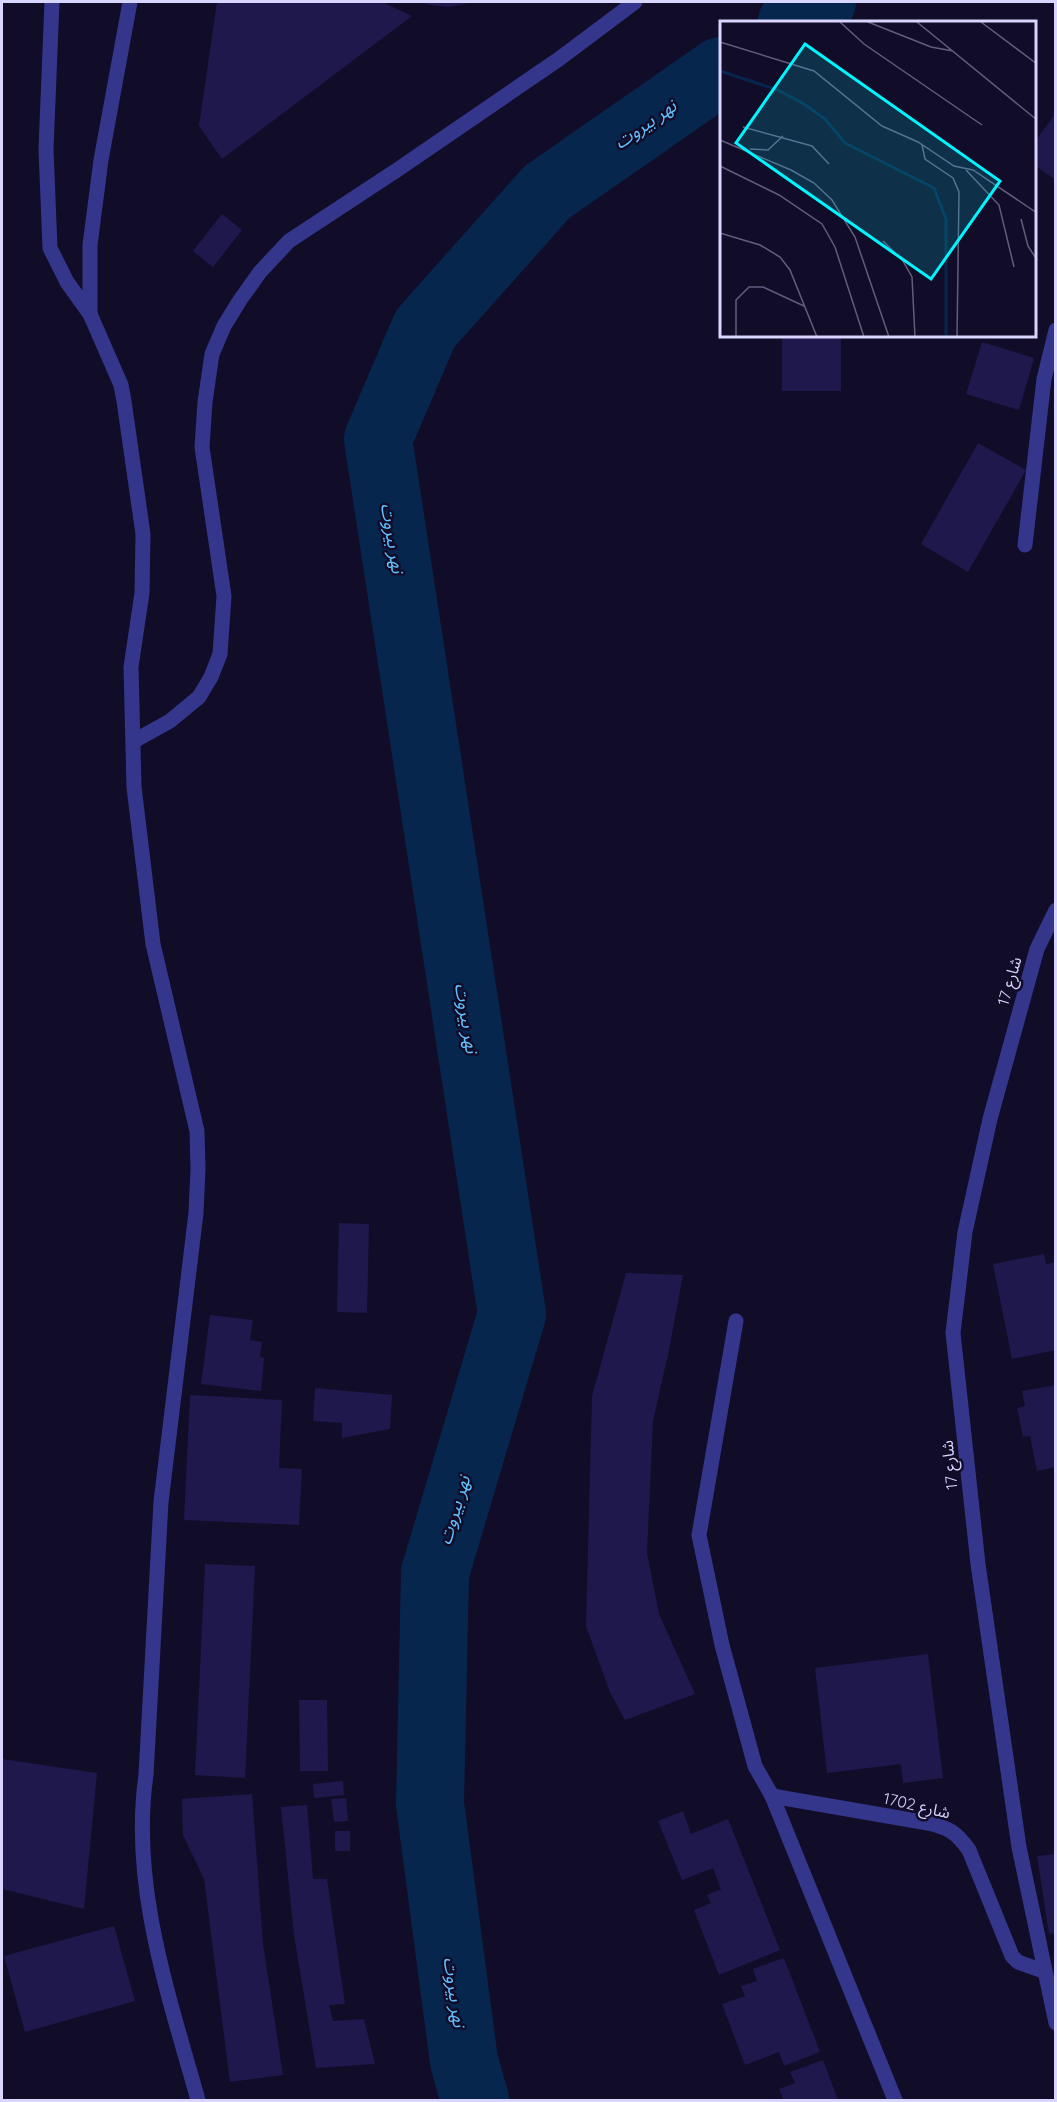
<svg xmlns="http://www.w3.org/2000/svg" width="1057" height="2102" viewBox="0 0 1057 2102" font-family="Quicksand,'Noto Sans Arabic',sans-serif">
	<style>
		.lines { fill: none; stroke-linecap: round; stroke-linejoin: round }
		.river { stroke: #07264e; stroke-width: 68 }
		.building { fill: #1f184c }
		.street { stroke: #34368c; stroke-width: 15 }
		.labels { text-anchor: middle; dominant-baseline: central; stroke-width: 5; stroke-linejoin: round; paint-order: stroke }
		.street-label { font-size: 16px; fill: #d8d5ff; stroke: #110d29 }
		.water-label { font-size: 18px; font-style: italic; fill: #63c0ff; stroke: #110d29 }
		.inset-river { fill: none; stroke: #07264e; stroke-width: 3 }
		.inset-road { fill: none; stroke: #615d7f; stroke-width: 1.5 }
		.view { fill: #01f5ff; fill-opacity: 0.15; stroke: #01f5ff; stroke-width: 3 }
		.inset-edge { fill: none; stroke: #d8d5ff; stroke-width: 3 }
	</style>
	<rect width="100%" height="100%" fill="#110d29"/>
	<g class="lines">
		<g class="river">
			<path d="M792,22L822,2"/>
			<path d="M475,2100L464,2061L430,1804L435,1573L512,1314L378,439L425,329L547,192L721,71"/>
		</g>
	</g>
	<g class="building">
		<path d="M217,2H382L412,16L222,159L199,126Z"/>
		<path d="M419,2H469V3L449,7L430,5Z"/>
		<path d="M1056,113V180L1034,165V143Z"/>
		<path d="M222,214L242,230L213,267L193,251Z"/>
		<rect x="782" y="336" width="59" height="55"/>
		<path d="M982,342L1034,358L1019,410L966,394Z"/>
		<path d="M978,443L1026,470L968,572L921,544Z"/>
		<path d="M339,1223L369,1224L367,1313L337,1312Z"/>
		<path d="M1044,1254L1046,1264L1056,1262V1350L1012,1359L993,1264Z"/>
		<path d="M626,1273L683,1275L669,1350L653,1421L647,1553L659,1614L695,1694L625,1720L610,1692L586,1626L592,1396Z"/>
		<path d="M210,1315L253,1320L250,1340L262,1342L260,1357L264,1358L261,1391L201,1384Z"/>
		<path d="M1056,1385V1467L1037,1471L1030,1436L1023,1437L1017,1408L1025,1406L1022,1391Z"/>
		<path d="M315,1388L392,1395L390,1429L342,1438V1423L313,1421Z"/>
		<path d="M190,1395L282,1400L279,1468L302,1469L299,1525L184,1520Z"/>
		<path d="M205,1564L255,1566L245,1778L195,1775Z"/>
		<path d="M928,1654L943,1778L903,1783L901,1764L827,1773L815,1668Z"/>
		<path d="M299,1700H327L328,1771H300Z"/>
		<path d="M2,1759L97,1773L84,1909L2,1889Z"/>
		<path d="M343,1781L344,1795L314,1798L313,1784Z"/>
		<path d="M252,1794L263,1944L283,2075L230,2082L204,1879L183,1835L182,1799Z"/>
		<path d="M346,1798L348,1821L334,1822L331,1799Z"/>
		<path d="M307,1805L313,1879H327L345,2004L329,2005L333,2021L364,2019L375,2064L316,2068L294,1935L281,1807Z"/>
		<path d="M683,1811L691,1834L728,1819L780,1950L719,1975L694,1910L711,1903L707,1895L721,1889L713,1868L682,1880L658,1821Z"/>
		<rect x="335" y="1831" width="15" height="20"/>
		<path d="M1056,1854V1933L1049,1934L1037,1856Z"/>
		<path d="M114,1926L135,2001L25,2032L4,1956Z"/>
		<path d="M784,1958L820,2052L784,2066L779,2052L745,2065L722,2004L745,1996L741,1986L757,1981L753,1969Z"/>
		<path d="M823,2060L838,2100H778L783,2098L779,2089L795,2083L790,2072Z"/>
	</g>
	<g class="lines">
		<g class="street">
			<path d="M52,2L46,149L50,248L67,282L90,314L121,385L124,401L143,534L142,593L131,667L134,787L153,944L197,1131L198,1169L196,1213L161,1502L146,1775C130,1885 169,1996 198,2100"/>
			<path d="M90,314V245L101,160L130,2"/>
			<path d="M1025,545L1044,379L1056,330"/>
			<path d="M134,741L170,721L199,697L211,677L220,654L224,596L202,447L205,402L212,354L224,326L240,300L260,272L289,241L397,170L559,59L635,2"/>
			<path d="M1056,910L1037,949L990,1119L965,1232L953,1333L978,1564L1019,1847L1056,2023"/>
			<path d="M736,1321L699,1535L722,1645L755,1766L772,1796L895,2100"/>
			<path d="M772,1796L928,1823C949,1828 956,1832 969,1850L1012,1956L1018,1962L1043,1971"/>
		</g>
	</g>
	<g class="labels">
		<g class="street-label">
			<text transform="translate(1009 981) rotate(-74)">شارع 17</text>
			<text transform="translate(949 1465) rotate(-96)">شارع 17</text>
			<text transform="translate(917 1805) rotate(13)">شارع 1702</text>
		</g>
		<g class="water-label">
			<text transform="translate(645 124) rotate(-35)">نهر بيروت</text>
			<text transform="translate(393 538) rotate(81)">نهر بيروت</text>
			<text transform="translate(467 1018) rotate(81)">نهر بيروت</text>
			<text transform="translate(454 1510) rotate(-73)">نهر بيروت</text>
			<text transform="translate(455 1992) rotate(82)">نهر بيروت</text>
		</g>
	</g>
	<g transform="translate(720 21)">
		<rect width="316" height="316" fill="#110d29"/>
		<path class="inset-river" d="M0,50L58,69L84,83L105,98L125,122L214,167L226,198V316"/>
		<path class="inset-road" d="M120,1L144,23L262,104M148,1L211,26L233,30M197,1L317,99M261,1L317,43M0,21L94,50L162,105L198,121L234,145L253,149L317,192M23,106L92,125L109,143M0,119L71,149L94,162L112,179L135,216L169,316M202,124L205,138L233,157L239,171L237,316M30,128L48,129L63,115M0,145L59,174L102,203L115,226L144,316M246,149L279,184L294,246M301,198L308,225L317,239M0,212L40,224L60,236L70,249L97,316M163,220L183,240L192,256L195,316M16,316V279L29,266H43L84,285"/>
		<path class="view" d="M85,23L280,160L211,258L16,122Z"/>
		<rect width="316" height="316" class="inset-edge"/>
	</g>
	<rect width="1057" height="2102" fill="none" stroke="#d8d5ff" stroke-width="6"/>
</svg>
